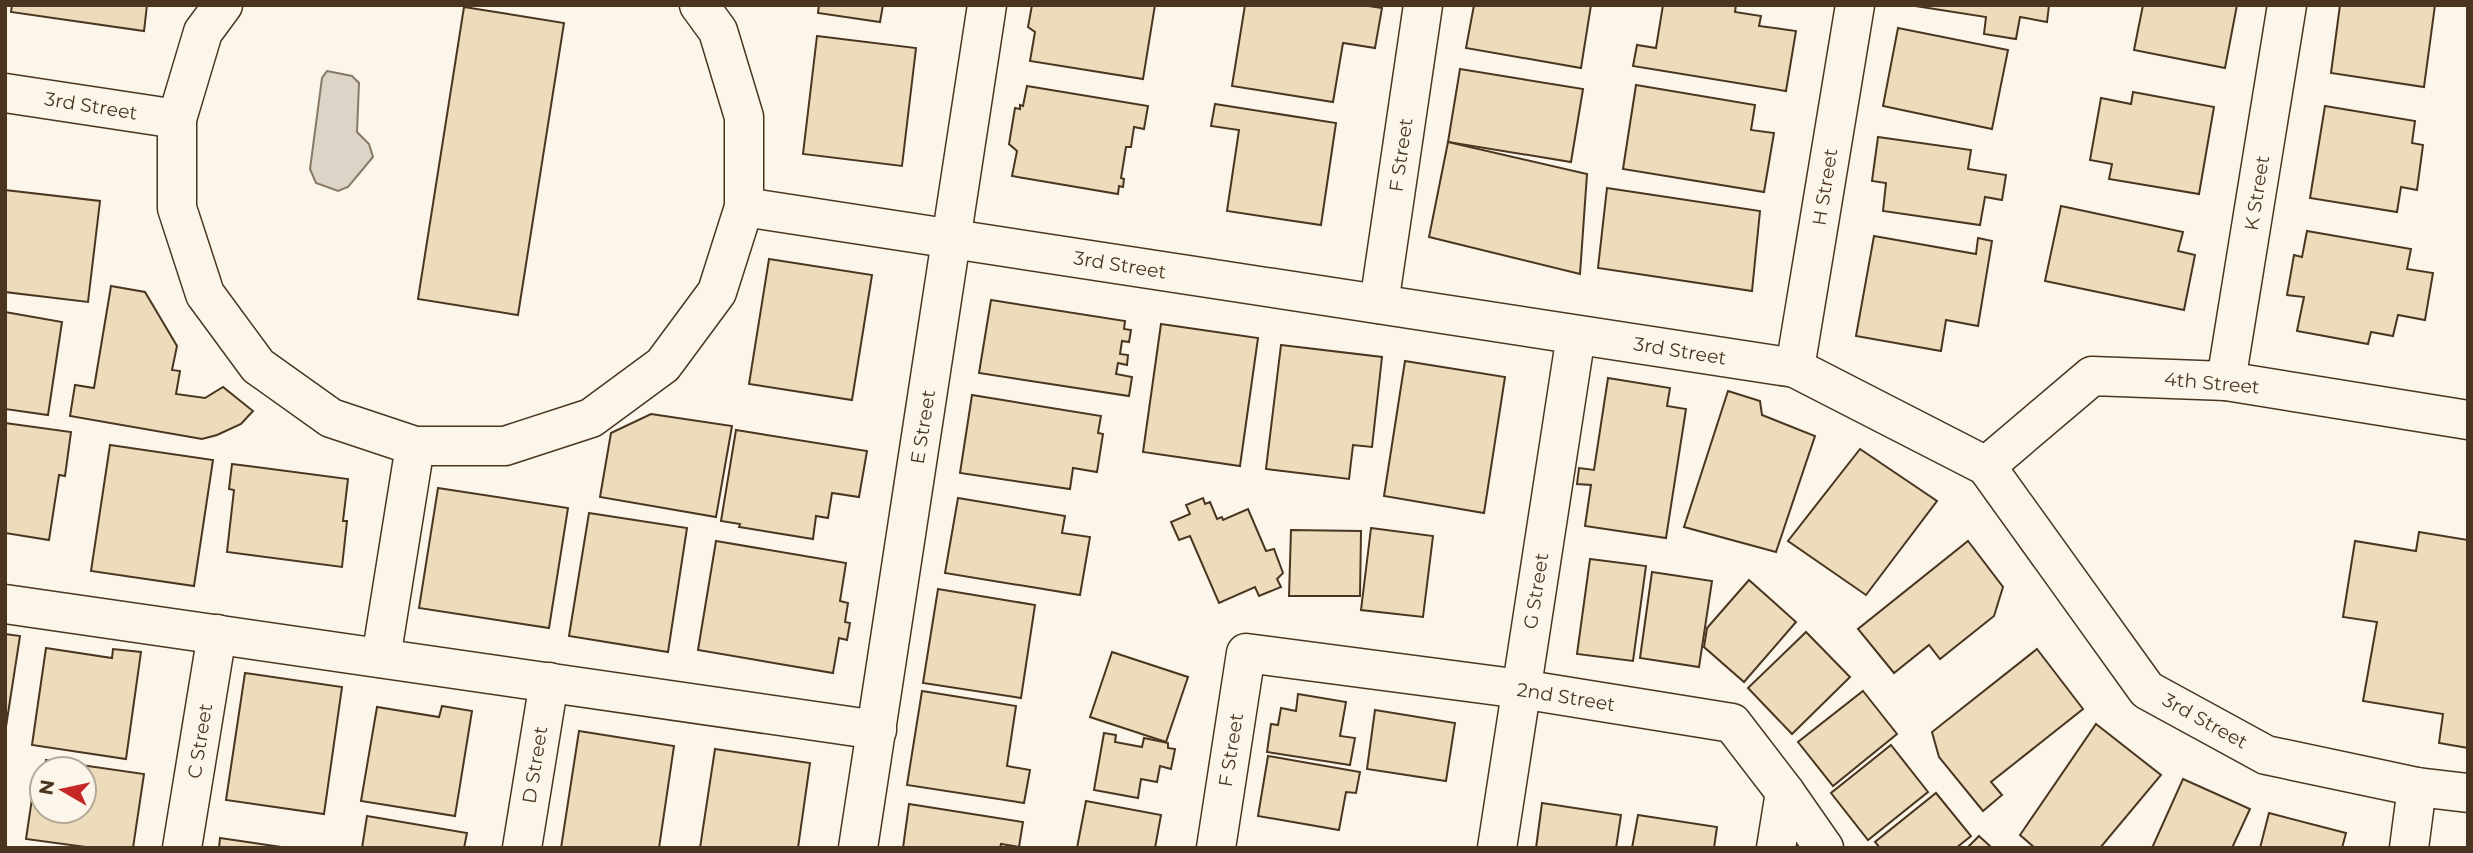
<svg xmlns="http://www.w3.org/2000/svg" width="2473" height="853" viewBox="0 0 2473 853" font-family="Montserrat,sans-serif">
	<style>
		.water { fill: #dcd4c6; stroke: #887966; stroke-width: 2 }
		.building { fill: #ecdcbc; stroke: #4a3520; stroke-width: 2 }
		.lines { fill: none; stroke-linecap: round; stroke-linejoin: round }
		.minor-casing { stroke: #4a3520; stroke-width: 41 }
		.minor { stroke: #fbf6e9; stroke-width: 38 }
		.labels { text-anchor: middle; dominant-baseline: central; stroke-width: 5; stroke-linejoin: round; paint-order: stroke }
		.street-label { font-size: 19px; fill: #4a3520; stroke: #fbf6e9 }
	</style>
	<rect width="100%" height="100%" fill="#fbf6e9"/>
	<path class="water" d="M327,71L352,76L359,83L357,132L369,144L373,157L348,187L338,191L316,183L310,169L322,78Z"/>
	<g class="building">
		<path d="M12,5H147L144,31L11,12Z"/>
		<path d="M819,5H883L880,22L818,13Z"/>
		<path d="M1032,5H1155L1143,79L1030,61L1035,32L1028,27Z"/>
		<path d="M1245,5H1362L1382,8L1375,48L1343,43L1333,102L1232,86Z"/>
		<path d="M1474,5H1591L1581,68L1466,48Z"/>
		<path d="M1663,5H1736L1735,12L1761,16L1759,26L1796,31L1786,91L1633,66L1637,45L1656,48Z"/>
		<path d="M1909,5H2049L2047,22L2020,17L2016,39L1984,34L1986,17Z"/>
		<path d="M2143,5H2237L2225,68L2134,50Z"/>
		<path d="M2340,5H2435L2424,87L2331,73Z"/>
		<path d="M464,7L564,23L518,315L418,299Z"/>
		<path d="M1898,28L2008,50L1992,129L1883,106Z"/>
		<path d="M817,36L916,48L902,166L803,154Z"/>
		<path d="M1460,69L1583,89L1571,162L1448,142Z"/>
		<path d="M1636,85L1755,105L1751,130L1774,133L1764,192L1623,169Z"/>
		<path d="M1027,86L1148,106L1144,129L1134,127L1131,147H1126L1121,178L1124,179L1123,187L1119,186L1118,194L1012,176L1017,151L1009,144L1015,108L1020,109V105L1023,106Z"/>
		<path d="M2133,92L2214,107L2199,194L2109,179L2112,164L2090,160L2101,98L2131,104Z"/>
		<path d="M1215,104L1336,123L1321,225L1227,211L1239,130L1211,126Z"/>
		<path d="M2325,106L2415,121L2412,143L2423,145L2417,190L2401,187L2397,212L2310,198Z"/>
		<path d="M1878,137L1971,150L1968,169L2006,175L2002,200L1985,197L1980,225L1883,211L1886,183L1872,181Z"/>
		<path d="M1448,142L1587,174L1580,274L1429,237Z"/>
		<path d="M1607,188L1760,211L1752,291L1598,268Z"/>
		<path d="M5,190L100,201L88,302L5,292Z"/>
		<path d="M2061,206L2183,232L2178,251L2195,255L2184,310L2045,281Z"/>
		<path d="M2307,231L2411,249L2407,269L2433,273L2425,320L2398,315L2393,336L2371,332L2368,344L2297,331L2304,297L2287,295L2294,255L2302,257Z"/>
		<path d="M1874,236L1976,254L1978,238L1992,241L1978,326L1946,320L1941,351L1856,336Z"/>
		<path d="M769,259L872,275L852,400L749,384Z"/>
		<path d="M111,286L145,292L177,346L172,370L180,371L176,394L205,398L223,387L253,411L241,424L217,435L202,439L70,416L75,385L94,388Z"/>
		<path d="M991,300L1125,321L1124,329L1131,330L1129,342L1122,341L1120,354L1128,355L1127,365L1118,363L1116,374L1132,377L1129,396L979,373Z"/>
		<path d="M5,312L62,322L48,415L5,409Z"/>
		<path d="M1161,324L1258,338L1240,466L1143,452Z"/>
		<path d="M1281,345L1382,357L1372,447L1353,445L1349,479L1266,469Z"/>
		<path d="M1405,361L1505,377L1484,513L1384,496Z"/>
		<path d="M1608,378L1670,388L1667,406L1686,409L1666,538L1585,526L1591,485L1577,484L1579,468L1594,470Z"/>
		<path d="M1728,391L1760,401L1762,415L1815,436L1776,552L1684,527Z"/>
		<path d="M972,395L1101,416L1098,433L1103,434L1097,472L1073,468L1070,489L960,473Z"/>
		<path d="M651,414L732,426L716,517L600,497L611,433Z"/>
		<path d="M5,423L71,432L65,476L59,475L49,540L5,533Z"/>
		<path d="M736,430L867,451L859,497L832,493L828,518L816,516L813,539L739,527L740,524L721,521Z"/>
		<path d="M110,445L213,460L194,586L91,571Z"/>
		<path d="M1860,449L1937,501L1866,595L1788,541Z"/>
		<path d="M232,464L348,479L343,521H347L342,567L227,552L234,490L229,489Z"/>
		<path d="M438,488L568,508L549,628L419,608Z"/>
		<path d="M958,498L1065,516L1062,533L1090,537L1080,595L945,573Z"/>
		<path d="M1203,498L1205,504L1210,502L1217,519L1222,517L1223,520L1248,509L1266,551L1274,549L1283,573L1277,579L1281,587L1259,596L1255,587L1219,603L1190,536L1179,540L1171,522L1190,514L1186,505Z"/>
		<path d="M589,513L687,528L668,652L569,636Z"/>
		<path d="M1371,528L1433,536L1423,617L1361,610Z"/>
		<path d="M1291,530L1361,531L1360,596H1289Z"/>
		<path d="M2419,532L2468,540V748L2439,743L2443,714L2363,701L2377,622L2343,617L2355,541L2416,551Z"/>
		<path d="M716,541L846,563L840,601L848,603L845,622L850,623L847,640L839,638L833,673L698,650Z"/>
		<path d="M1968,541L2003,587L1994,616L1940,659L1929,645L1894,673L1858,629Z"/>
		<path d="M1590,559L1646,566L1633,661L1577,654Z"/>
		<path d="M1652,572L1712,581L1699,667L1640,658Z"/>
		<path d="M1749,580L1796,622L1744,682L1704,647L1707,628Z"/>
		<path d="M938,589L1035,605L1021,698L923,683Z"/>
		<path d="M1806,632L1850,677L1792,734L1748,688Z"/>
		<path d="M5,634L20,636L5,733Z"/>
		<path d="M46,648L112,658L113,649L141,652L126,759L32,745Z"/>
		<path d="M2037,649L2083,709L1991,782L2002,795L1983,811L1939,757L1932,732Z"/>
		<path d="M1112,652L1188,677L1166,742L1090,717Z"/>
		<path d="M245,673L342,687L324,814L226,800Z"/>
		<path d="M922,691L1016,706L1007,766L1030,770L1024,803L907,785Z"/>
		<path d="M1863,691L1897,734L1833,786L1798,742Z"/>
		<path d="M1298,694L1346,702L1340,736L1355,738L1350,765L1267,752L1271,724L1278,725L1281,708L1296,711Z"/>
		<path d="M442,706L472,711L455,816L361,801L377,707L439,717Z"/>
		<path d="M1375,710L1455,723L1446,781L1367,769Z"/>
		<path d="M2096,724L2161,775L2100,848H2035L2020,835Z"/>
		<path d="M579,731L674,746L659,848H561Z"/>
		<path d="M1104,733L1116,735L1115,742L1142,747L1144,738L1168,743V748L1175,749L1171,769L1160,766L1157,782L1141,779L1138,798L1094,790Z"/>
		<path d="M1891,745L1928,792L1868,840L1831,793Z"/>
		<path d="M715,749L810,763L798,848H700Z"/>
		<path d="M1268,756L1360,772L1356,793L1346,792L1339,830L1258,816Z"/>
		<path d="M46,760L144,774L133,848H93L26,839L34,785H42V811H84V769H45Z"/>
		<path d="M2183,779L2250,809L2232,848H2152Z"/>
		<path d="M1936,793L1971,836L1956,848H1880L1875,842Z"/>
		<path d="M1086,801L1161,815L1155,848H1077Z"/>
		<path d="M1542,803L1621,815L1616,848H1536Z"/>
		<path d="M909,804L1023,822L1019,847L1001,844L1000,848H903Z"/>
		<path d="M2269,813L2346,833L2342,848H2260Z"/>
		<path d="M1638,815L1717,827L1714,848H1632Z"/>
		<path d="M367,816L467,833L464,848H362Z"/>
		<path d="M1979,836L1992,848H1967Z"/>
		<path d="M220,838L288,848H219Z"/>
	</g>
	<g class="lines">
		<g class="minor-casing">
			<g id="minor">
				<path d="M223,5L203,32L177,119V208L205,294L258,366L331,418L415,446H505L591,418L663,365L717,292L744,207V117L718,31L699,5"/>
				<path d="M5,93L177,119"/>
				<path d="M744,207L1795,368L1986,466L2147,690L2266,755L2417,787L2468,793"/>
				<path d="M1379,304L1423,5"/>
				<path d="M1795,368L1855,5"/>
				<path d="M2226,381L2287,5"/>
				<path d="M1986,466L2092,376L2226,381L2468,420"/>
				<path d="M5,604L877,730"/>
				<path d="M381,658L415,446"/>
				<path d="M182,848L217,634"/>
				<path d="M522,848L549,682"/>
				<path d="M858,848L987,5"/>
				<path d="M1216,848L1246,653L1521,689L1732,723L1785,792L1824,848"/>
				<path d="M1497,848L1576,335"/>
				<path d="M1776,848L1785,792"/>
				<path d="M2409,848L2417,787"/>
			</g>
		</g>
		<use href="#minor" class="minor"/>
	</g>
	<g class="labels">
		<g class="street-label">
			<text transform="translate(91 106) rotate(9)">3rd Street</text>
			<text transform="translate(1401 155) rotate(-82)">F Street</text>
			<text transform="translate(1825 187) rotate(-81)">H Street</text>
			<text transform="translate(2257 193) rotate(-81)">K Street</text>
			<text transform="translate(1120 265) rotate(9)">3rd Street</text>
			<text transform="translate(1680 351) rotate(9)">3rd Street</text>
			<text transform="translate(2212 383) rotate(5)">4th Street</text>
			<text transform="translate(923 427) rotate(-81)">E Street</text>
			<text transform="translate(1536 591) rotate(-81)">G Street</text>
			<text transform="translate(1566 697) rotate(9)">2nd Street</text>
			<text transform="translate(2205 721) rotate(29)">3rd Street</text>
			<text transform="translate(200 741) rotate(-81)">C Street</text>
			<text transform="translate(1231 750) rotate(-81)">F Street</text>
			<text transform="translate(535 765) rotate(-81)">D Street</text>
		</g>
	</g>
	<rect width="2473" height="853" fill="none" stroke="#4a3520" stroke-width="14"/>
	<g transform="translate(63 790) rotate(279)"><circle r="33" fill="#fbf6e9" stroke="#b4a999" stroke-width="2"/>
	<path d="M0-5L12 26L0 18L-12 26Z" fill="#c62828"/>
	<text y="-10" font-size="19" font-weight="bold" text-anchor="middle" fill="#4a3520">N</text>
	</g>
</svg>
